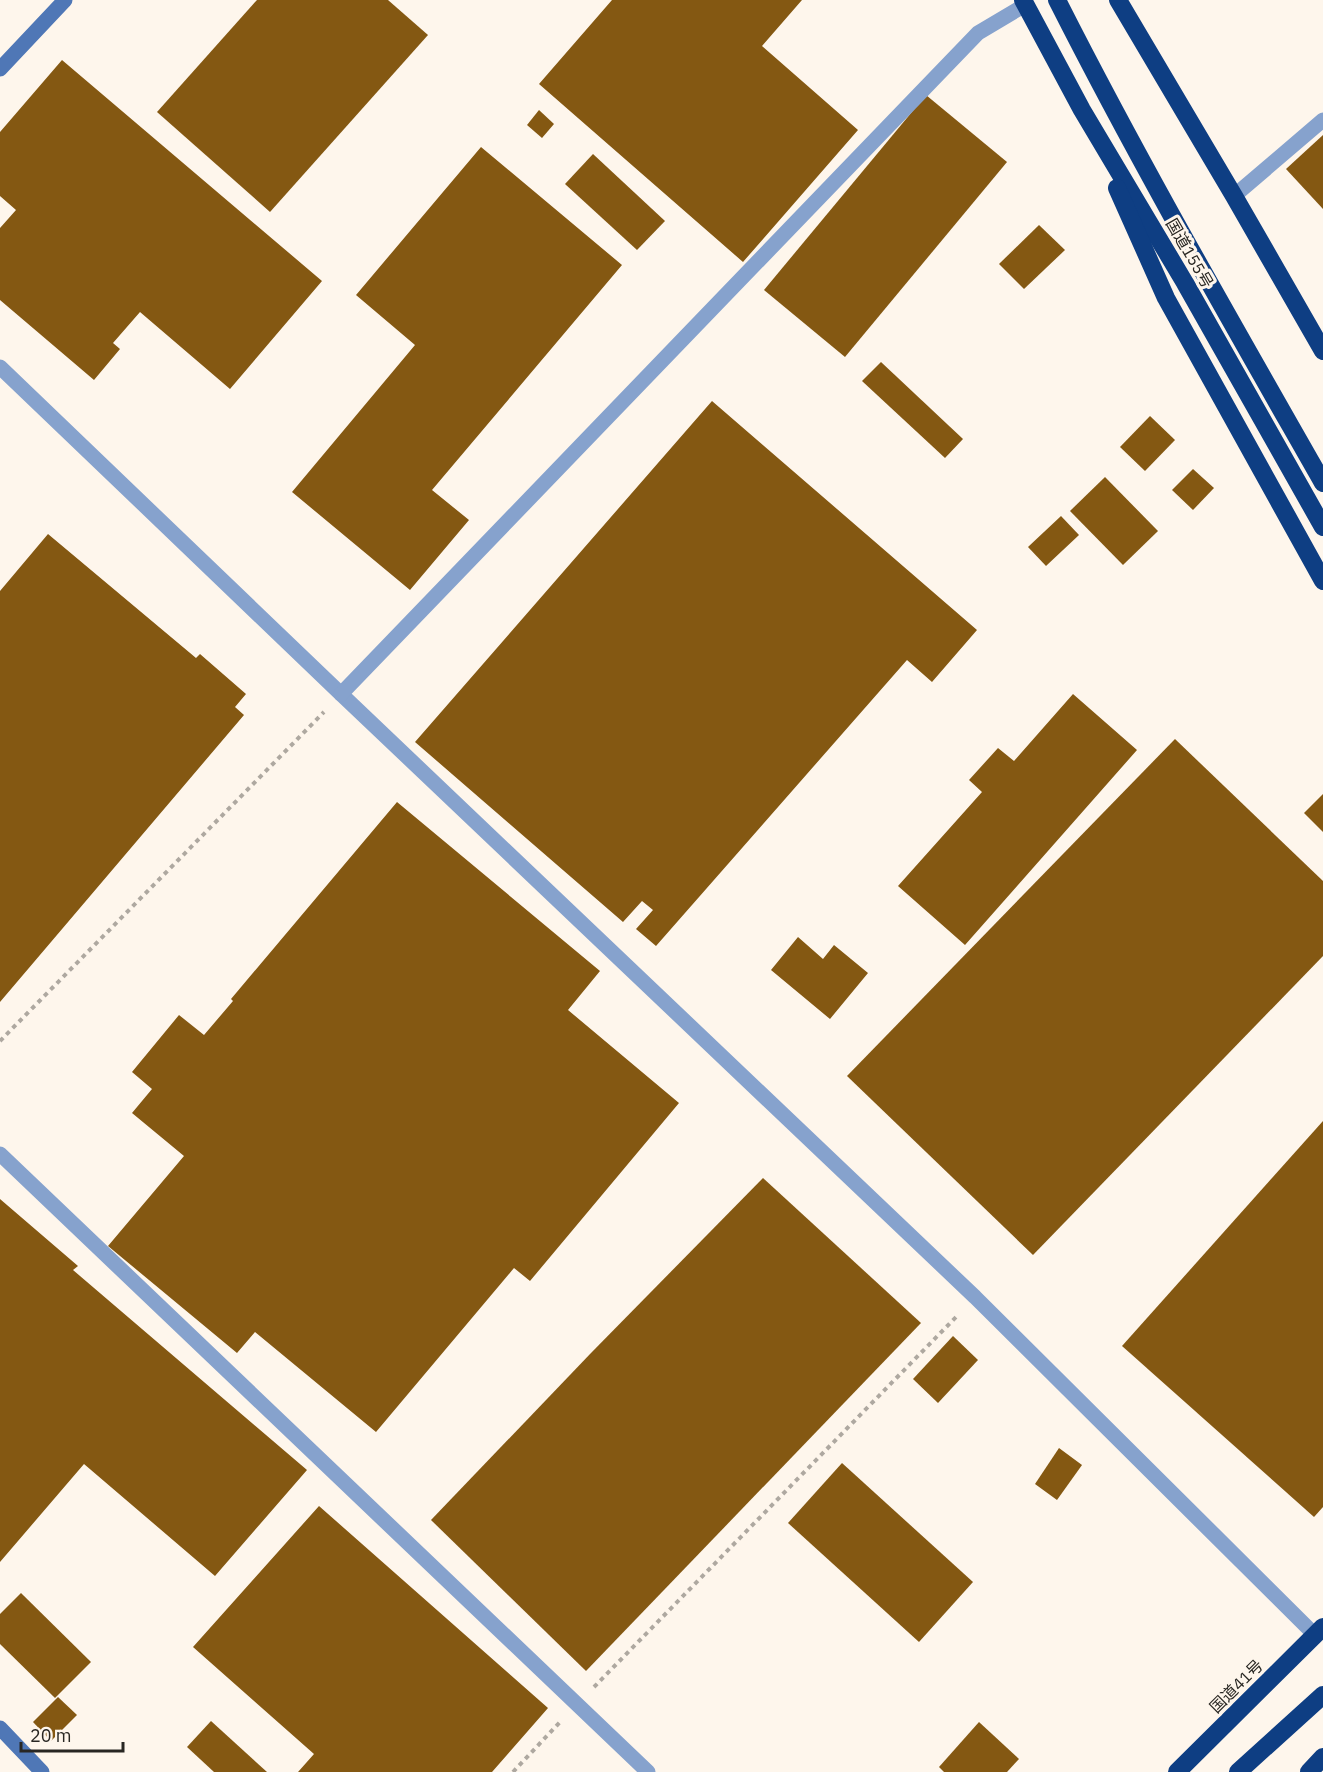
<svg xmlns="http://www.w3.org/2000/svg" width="1323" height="1772" viewBox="0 0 1323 1772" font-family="'IBM Plex Sans','Noto Sans JP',sans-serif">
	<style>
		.building { fill: #845812 }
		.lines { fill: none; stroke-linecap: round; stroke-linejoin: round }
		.path { stroke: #aea8a0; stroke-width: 4; stroke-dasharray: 4.5 4.5; stroke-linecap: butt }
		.street { stroke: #86a2cd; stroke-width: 15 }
		.secondary { stroke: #4f77b6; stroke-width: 15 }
		.highway { stroke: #0e3e83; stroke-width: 18 }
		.labels { text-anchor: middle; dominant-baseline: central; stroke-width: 6; stroke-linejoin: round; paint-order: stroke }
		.street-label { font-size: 16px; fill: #282622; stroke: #fef6ec }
	</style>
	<rect width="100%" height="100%" fill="#fef6ec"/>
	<g class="building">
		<path d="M257,0H388L428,35L270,212L157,112Z"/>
		<path d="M612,0H802L762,46L858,130L743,262L539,84Z"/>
		<path d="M62,60L322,281L230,389L140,312L113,343L120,349L94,380L0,300V228L16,210L0,196V132Z"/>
		<path d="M926,95L1007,162L845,357L764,290Z"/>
		<path d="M539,110L554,124L542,138L527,125Z"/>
		<path d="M1323,135V209L1286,169Z"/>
		<path d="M481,147L622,265L432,490L469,520L410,590L292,492L415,345L356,295Z"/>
		<path d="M593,154L665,221L637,250L565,184Z"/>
		<path d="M1039,225L1065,250L1024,289L999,264Z"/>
		<path d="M881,362L963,439L945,458L862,381Z"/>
		<path d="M712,401L977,630L932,682L907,660L656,946L636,929L653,910L642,901L623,922L415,742Z"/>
		<path d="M1150,416L1175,440L1145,471L1120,447Z"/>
		<path d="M1193,469L1214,488L1193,510L1172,490Z"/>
		<path d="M1105,477L1158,531L1123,565L1070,511Z"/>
		<path d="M1061,516L1079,535L1046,566L1028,547Z"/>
		<path d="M48,534L196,658L200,654L246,694L235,707L244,715L0,1002V591Z"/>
		<path d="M1073,694L1137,750L965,945L898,886L982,792L969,780L998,748L1014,761Z"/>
		<path d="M1175,739L1323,881V956L1033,1255L847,1076Z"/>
		<path d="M1323,794V832L1304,813Z"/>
		<path d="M397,802L600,971L568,1010L679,1103L530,1281L514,1268L376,1432L255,1332L237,1353L108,1246L184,1156L132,1113L152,1089L132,1072L179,1015L204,1035L233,1001L231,999Z"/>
		<path d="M798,937L823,959L834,945L868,973L830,1019L771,970Z"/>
		<path d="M1323,1121V1507L1314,1517L1122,1346Z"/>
		<path d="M763,1178L921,1323L586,1671L431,1520L591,1353Z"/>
		<path d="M0,1199L78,1266L73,1270L307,1470L215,1576L84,1464L0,1562Z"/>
		<path d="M953,1336L978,1360L938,1403L913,1379Z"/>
		<path d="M1059,1448L1082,1465L1057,1500L1035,1484Z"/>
		<path d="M842,1463L973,1582L919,1642L788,1523Z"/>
		<path d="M319,1506L548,1708L492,1772H298L314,1754L193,1647Z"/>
		<path d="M21,1593L91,1662L55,1698L0,1644V1614Z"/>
		<path d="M58,1697L77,1715L51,1741L33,1722Z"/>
		<path d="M211,1721L267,1772H214L187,1747Z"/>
		<path d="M979,1722L1019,1759L1007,1772H944L939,1767Z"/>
	</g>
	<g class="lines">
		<g class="path">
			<path d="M0,1041L324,712"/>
			<path d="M594,1687L958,1315"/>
			<path d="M513,1772L560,1722"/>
		</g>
		<g class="street">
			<path d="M1234,196L1323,120"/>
			<path d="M0,367L341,694L975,1297L1315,1635"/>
			<path d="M341,694L978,33L1025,5"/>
			<path d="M0,1154L648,1772"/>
		</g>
		<g class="secondary">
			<path d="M0,69L65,0"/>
			<path d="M0,1728L42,1772"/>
		</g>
		<g class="highway">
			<path d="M1023,0L1082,110L1185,283L1323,527"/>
			<path d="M1057,0C1140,164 1232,323 1323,483"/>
			<path d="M1118,0L1234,196L1323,351"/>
			<path d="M1117,188L1166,298L1323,581"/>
			<path d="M1177,1772L1323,1627"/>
			<path d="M1238,1772L1323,1695"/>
			<path d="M1309,1772L1323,1757"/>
		</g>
	</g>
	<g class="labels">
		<g class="street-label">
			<text transform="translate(1190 253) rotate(60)">国道155号</text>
			<text transform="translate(1236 1686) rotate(-45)">国道41号</text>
		</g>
	</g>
	<path d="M21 1742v9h102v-9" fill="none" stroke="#282622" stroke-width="3"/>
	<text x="30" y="1742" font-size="18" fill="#282622" stroke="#fef6ec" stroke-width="4.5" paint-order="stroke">20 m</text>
</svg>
